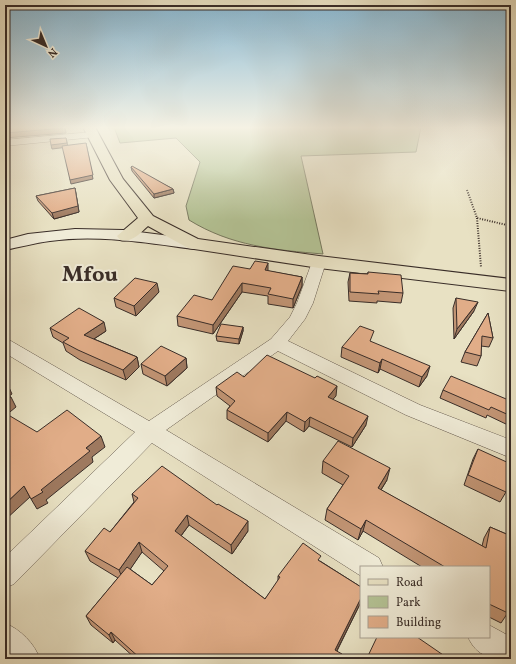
<svg xmlns="http://www.w3.org/2000/svg" width="516" height="664" viewBox="0 0 516 664" font-family="Vollkorn,serif">
	<style>
		.green { fill: #b4c395; stroke: #76785e }
		.lines { fill: none; stroke-linecap: round; stroke-linejoin: round }
		.street-casing { stroke: #655a4f; stroke-width: 1 }
		.secondary-casing { stroke: #392d28; stroke-width: 2 }
		.primary-casing { stroke: #392d28; stroke-width: 2 }
		.path { stroke: #392d28; stroke-width: 2; stroke-dasharray: 1 1.5; stroke-linecap: butt }
		.street { fill: #f0ecd8; fill-rule: evenodd }
		.secondary { fill: #f0ecd8; fill-rule: evenodd }
		.primary { fill: #e8e1c3; fill-rule: evenodd }
		.wall { fill: #c29575; stroke: #392d28; fill-rule: evenodd }
		.shaded-wall { fill: #9e795f; stroke: #392d28 }
		.building { fill: #e1ad88; stroke: #392d28 }
		.labels { text-anchor: middle; dominant-baseline: central; stroke-width: 4; stroke-linejoin: round; paint-order: stroke }
		.town-label { font-size: 22px; font-weight: bold; fill: #392d28; stroke: #f0ecd8 }
	</style>
	<rect width="100%" height="100%" fill="#e8e1c3"/>
	<filter id="stains"><feTurbulence type="fractalNoise" baseFrequency=".005" numOctaves="4"/><feColorMatrix values="0 0 0 0 .2 0 0 0 0 .09 0 0 0 0 .02 0 0 0 .5 -.17"/></filter>
	<radialGradient id="worn" r=".72"><stop offset=".6" stop-color="#630" stop-opacity="0"/><stop offset="1" stop-color="#630" stop-opacity=".3"/></radialGradient>
	<path class="green" d="M114,127H421L416,152L301,156L323,254C275,250 231,246 189,220L186,206L200,162L176,138L120,143Z"/>
	<g class="lines">
		<g class="street-casing">
			<g id="street">
				<path d="M92,132L95,133V137L5,146V140Z"/>
				<path d="M319,258L324,259L326,262L313,303L305,319L288,341L420,405L511,440V458L406,415L278,351L166,430L379,558L383,567H361V576L152,443L14,584L5,588V557L135,432L5,353V339L11,341L149,421L271,339L290,317L297,303L312,262L314,259Z"/>
				<path d="M5,623C21,630 34,643 40,659H5Z"/>
				<path d="M489,625L511,637V659C491,659 477,657 468,637H489Z"/>
			</g>
		</g>
		<g class="secondary-casing">
			<path id="secondary" d="M75,229L123,230L194,239L200,240L203,244L200,248L194,249C147,243 98,234 50,241C35,243 20,247 5,250V240L28,234Z"/>
		</g>
		<g class="primary-casing">
			<path id="primary" d="M83,127H95L123,179L153,216L198,239L319,256L511,279V291L319,268L194,249L188,248L148,226C139,234 132,243 120,240L117,236L138,218L110,180Z"/>
		</g>
		<g class="path">
			<path d="M467,190L477,218L511,226"/>
			<path d="M477,218L481,267"/>
		</g>
		<use href="#street" class="street"/>
		<use href="#secondary" class="secondary"/>
		<use href="#primary" class="primary"/>
	</g>
	<g class="wall">
		<path d="M131,167L173,189L174,193L154,198L132,171Z"/>
		<path d="M75,188L79,212L54,219L38,201L36,196Z"/>
		<path d="M250,269L268,271L302,277V286L293,308L268,304V296L242,292L213,334L178,326L177,316L212,300Z"/>
		<path d="M368,272L403,293L401,303L377,301V303L349,301L348,282L350,273L368,274Z"/>
		<path d="M159,292L136,316L116,307L114,298Z"/>
		<path d="M456,298L474,311L454,339L453,308Z"/>
		<path d="M488,313L493,338L489,347L481,346V356L477,366L461,362L465,352Z"/>
		<path d="M243,327V331L239,344L217,341L216,336Z"/>
		<path d="M50,328L106,331L94,339L137,357L139,367L126,380L80,360L66,351L63,343L53,337Z"/>
		<path d="M371,342L427,376L419,387L380,369L378,373L341,357L342,347Z"/>
		<path d="M186,358L187,368L167,386L143,374L141,364Z"/>
		<path d="M244,377L336,396L332,400L366,425L352,447L309,426L304,432L286,421L268,442L227,419V410L230,406L217,396L216,387Z"/>
		<path d="M443,390L511,401V419L508,425L487,415L486,418L440,398Z"/>
		<path d="M478,449L506,492L500,502L464,485L473,459Z"/>
		<path d="M323,461L387,480L381,490L482,546L484,538L490,527L511,536V616L507,614L501,623L489,617V567H422L363,531L358,540L325,520L327,509L343,485L322,473Z"/>
		<path d="M132,494L248,531L232,554L189,525L181,536L265,599L278,581V576L320,561L361,587V602L337,651L340,659H136L115,640L113,643L91,625L86,616L118,578L90,561L85,551L110,532L134,502ZM142,552L164,571L152,585L130,569Z"/>
	</g>
	<g class="shaded-wall">
		<path d="M65,127L66,133L5,138V133Z"/>
		<path d="M66,138L68,147L52,149L51,145Z"/>
		<path d="M86,143L93,179L71,184L70,180Z"/>
		<path d="M75,188L79,212L54,219L52,213Z"/>
		<path d="M173,189L174,193L154,198V194Z"/>
		<path d="M268,263V272L265,270Z"/>
		<path d="M302,277V286L293,308V299Z"/>
		<path d="M157,283L159,292L136,316L134,306Z"/>
		<path d="M242,283V292L213,334V325Z"/>
		<path d="M478,302L474,311L454,339L457,329Z"/>
		<path d="M104,322L106,331L86,344L84,335Z"/>
		<path d="M243,327V331L239,344V339Z"/>
		<path d="M137,357L139,367L126,380L123,370Z"/>
		<path d="M186,358L187,368L167,386L165,376Z"/>
		<path d="M382,359L380,369L378,373L380,363Z"/>
		<path d="M430,366L427,376L419,387L422,377Z"/>
		<path d="M7,383L12,394L5,399V385Z"/>
		<path d="M337,386L336,396L326,407L328,397Z"/>
		<path d="M11,397L16,407L5,416V401Z"/>
		<path d="M287,412L286,421L268,442V433Z"/>
		<path d="M368,416L366,425L352,447L353,438Z"/>
		<path d="M310,417L309,426L304,432L305,422Z"/>
		<path d="M101,436L105,447L92,457L93,462L46,500L48,503L37,509L31,499L86,448Z"/>
		<path d="M390,468L387,480L375,499L378,488Z"/>
		<path d="M24,486L30,497L5,520V504Z"/>
		<path d="M187,515L189,525L177,541L175,531Z"/>
		<path d="M366,520L363,531L358,540L361,529Z"/>
		<path d="M248,521V531L232,554L231,545Z"/>
		<path d="M139,542L142,552L123,580L119,570Z"/>
		<path d="M361,598V602L333,658L335,650Z"/>
		<path d="M111,632L115,640L113,643L109,635Z"/>
	</g>
	<g class="building">
		<path d="M5,127H64L65,128L5,133Z"/>
		<path d="M66,138L67,143L51,145L50,139Z"/>
		<path d="M86,143L93,175L70,180L62,146Z"/>
		<path d="M132,166L173,189L154,194L131,167Z"/>
		<path d="M75,188L78,206L52,213L36,196Z"/>
		<path d="M255,261L268,263L265,270L302,277L293,299L268,294L271,288L242,283L213,325L177,316L194,295L212,300L233,266L250,269Z"/>
		<path d="M368,272L401,275L403,293L378,291L379,294L350,292V273L368,274Z"/>
		<path d="M135,278L157,283L134,306L114,298Z"/>
		<path d="M456,298L478,302L457,329Z"/>
		<path d="M79,308L104,322L84,335L137,357L123,370L78,350L63,342L69,338L50,328Z"/>
		<path d="M488,313L493,338L482,336L481,356L465,352Z"/>
		<path d="M221,324L243,327L239,339L216,336Z"/>
		<path d="M360,326L374,331L370,341L430,366L422,377L382,359L380,363L342,347Z"/>
		<path d="M161,346L186,358L165,376L141,364Z"/>
		<path d="M267,355L315,378L317,376L337,386L328,397L368,416L353,438L310,417L305,422L287,412L268,433L227,410L235,401L216,387L237,372L244,377Z"/>
		<path d="M451,376L511,401V416L491,407L489,410L443,390Z"/>
		<path d="M5,394L11,397L5,401Z"/>
		<path d="M67,410L101,436L86,448L90,451L41,490L43,492L31,499L24,486L5,504V413L37,432Z"/>
		<path d="M338,441L390,468L378,488L486,548L490,527L511,536V603L510,602L508,613L489,604V567H445L366,520L361,529L327,509L349,476L323,461Z"/>
		<path d="M478,449L511,464V475L506,492L468,475Z"/>
		<path d="M162,466L217,505L218,504L248,521L231,545L187,515L175,531L265,599L280,577L278,576L303,543L321,556L318,560L361,587V598L335,650L342,654L339,659H226L222,656L220,659H141L111,632L109,635L86,616L127,567L152,585L168,566L139,542L119,570L85,551L104,528L110,532L138,498L132,494Z"/>
		<path d="M377,637H417L449,659H369L367,658Z"/>
	</g>
	<linearGradient id="sky" x2="0" y2="1"><stop stop-color="#87b8d4"/><stop offset="0.58" stop-color="#f5f2e4"/><stop offset="1" stop-color="#f5f2e4" stop-opacity="0"/></linearGradient>
	<rect width="516" height="220" fill="url(#sky)"/>
	<g class="labels">
		<g class="town-label">
			<text x="90" y="275">Mfou</text>
		</g>
	</g>
	<rect width="516" height="664" fill="none" stroke="#e8e1c3" stroke-width="20"/>
	<rect x="6" y="6" width="504" height="652" fill="none" stroke="#392d28" stroke-width="2"/>
	<rect x="10" y="10" width="496" height="644" fill="none" stroke="#392d28"/>
	<rect x="360" y="566" width="130" height="72" fill="#f0ecd8" stroke="#a7a092"/>
	<rect x="368" y="579" width="20" height="6" fill="#e8e1c3" stroke="#a7a092"/>
	<text x="396" y="586" font-size="12" fill="#392d28">Road</text>
	<rect x="368" y="596" width="20" height="12" fill="#b4c395" stroke="#a7a092"/>
	<text x="396" y="606" font-size="12" fill="#392d28">Park</text>
	<rect x="368" y="616" width="20" height="12" fill="#e1ad88" stroke="#a7a092"/>
	<text x="396" y="626" font-size="12" fill="#392d28">Building</text>
	<g transform="translate(46 46) rotate(136)" stroke="#f0ecd8" stroke-width="3" paint-order="stroke">
	<path d="M0-3L7 15L0 10L-7 15Z" fill="#392d28"/>
	<text y="-6" font-size="11" font-weight="bold" text-anchor="middle" fill="#392d28">N</text>
	</g>
	<rect width="100%" height="100%" filter="url(#stains)"/>
	<rect width="100%" height="100%" fill="url(#worn)"/>
</svg>
